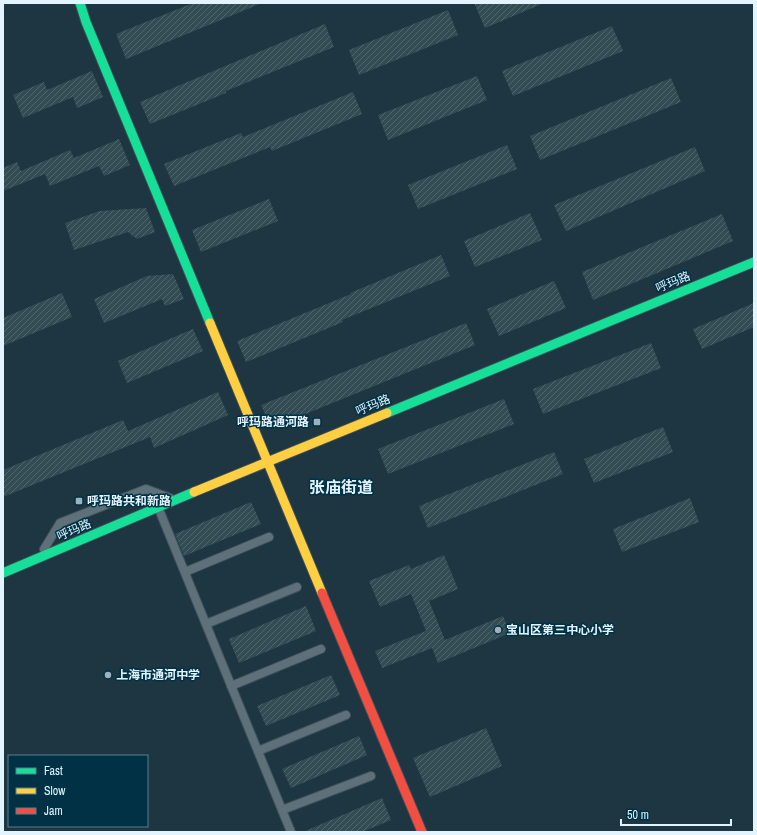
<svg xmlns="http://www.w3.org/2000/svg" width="757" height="835" viewBox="0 0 757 835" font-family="'Archivo Narrow','Noto Sans SC',sans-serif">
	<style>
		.building { fill: url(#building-hatch) }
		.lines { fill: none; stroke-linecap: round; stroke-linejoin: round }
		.lane-casing { stroke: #3f5059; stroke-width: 10 }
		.fast-casing { stroke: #3f5059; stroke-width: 11 }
		.slow-casing { stroke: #3f5059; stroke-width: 11 }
		.jam-casing { stroke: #3f5059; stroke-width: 11 }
		.lane { stroke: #5e7079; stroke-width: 8 }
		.fast { stroke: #16e098; stroke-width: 9 }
		.slow { stroke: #ffcf43; stroke-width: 9 }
		.jam { stroke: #f24e42; stroke-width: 9 }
		.poi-dot { fill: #9db2bc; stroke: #013145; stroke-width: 1.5 }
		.labels { text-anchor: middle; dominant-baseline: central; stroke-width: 3; stroke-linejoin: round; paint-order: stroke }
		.street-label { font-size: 12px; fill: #e2f4ff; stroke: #013145 }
		.poi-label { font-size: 12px; font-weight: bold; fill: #e2f4ff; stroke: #013145; text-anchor: start }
		.district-label { font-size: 16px; font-weight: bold; fill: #e2f4ff; stroke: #013145 }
	</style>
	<defs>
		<pattern id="building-hatch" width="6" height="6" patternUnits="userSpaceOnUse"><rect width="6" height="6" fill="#334c54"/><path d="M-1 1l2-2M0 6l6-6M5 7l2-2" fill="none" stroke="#50666e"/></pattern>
	</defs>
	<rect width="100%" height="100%" fill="#1d3641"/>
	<g class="building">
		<path d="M193,3H262L126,59L116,34Z"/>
		<path d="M474,3H544L485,28Z"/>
		<path d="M448,10L458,35L359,75L349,50Z"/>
		<path d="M325,24L334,47L226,91V93L150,124L140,102Z"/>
		<path d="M612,26L623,51L513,96L502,71Z"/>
		<path d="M92,71L103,97L77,108L73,97L23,118L13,95L44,82L47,90Z"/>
		<path d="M477,76L487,100L388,140L378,115Z"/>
		<path d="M671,78L681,102L540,160L530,136Z"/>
		<path d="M353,92L362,114L272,151L270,147L174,186L164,164L241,133L243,137Z"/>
		<path d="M119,139L130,165L104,176L99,166L50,186L45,174L3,191V168L17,162L21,171L70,150L74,158Z"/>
		<path d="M507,145L517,169L418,209L408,185Z"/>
		<path d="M695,147L705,171L566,231L554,205Z"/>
		<path d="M269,199L278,221L201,252L192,230Z"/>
		<path d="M146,208L155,232L137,239L128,232L74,250L65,223L100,211Z"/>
		<path d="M530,213L542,240L475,267L464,241Z"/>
		<path d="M722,214L733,241L593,300L582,272Z"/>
		<path d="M441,255L450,276L342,320L343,322L246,362L237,341L351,294L350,293Z"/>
		<path d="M173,274L184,299L165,306L162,299L104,323L94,299L147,276Z"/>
		<path d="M554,281L566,308L499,336L487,309Z"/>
		<path d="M62,293L72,317L3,346V318Z"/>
		<path d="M754,303V327L702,349L693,329Z"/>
		<path d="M466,323L475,345L271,428L261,405Z"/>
		<path d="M193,329L203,351L127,383L118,361Z"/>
		<path d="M651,343L661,368L543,414L533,389Z"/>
		<path d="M218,392L228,415L154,448L150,437L3,497V470L123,420L128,431Z"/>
		<path d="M504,399L514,424L388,474L378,449Z"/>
		<path d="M663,427L673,452L594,483L584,459Z"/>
		<path d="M554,452L563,474L428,528L419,506Z"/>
		<path d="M690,498L699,522L622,552L613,529Z"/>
		<path d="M251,502L261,524L184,556L175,534Z"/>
		<path d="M444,555L458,589L429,601L445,640L503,616L510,633L438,663L432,648L382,668L375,651L426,631L411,594L380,607L369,581L409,565L411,569Z"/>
		<path d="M306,606L316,631L239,663L229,639Z"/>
		<path d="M331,675L340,695L266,726L257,706Z"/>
		<path d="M486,728L502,766L430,797L413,758Z"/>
		<path d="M359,736L367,755L291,788L282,769Z"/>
		<path d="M382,798L391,820L362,832H303Z"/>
	</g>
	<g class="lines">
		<g class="lane-casing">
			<g id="lane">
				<path d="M158,507L291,832"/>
				<path d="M44,549L60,523L146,489L170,498"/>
				<path d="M185,572L269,537"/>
				<path d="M206,624L297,587"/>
				<path d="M231,686L321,649"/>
				<path d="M258,751L346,715"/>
				<path d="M282,810L371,776"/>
			</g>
		</g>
		<g class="fast-casing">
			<g id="fast">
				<path d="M80,3L86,22L210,323"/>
				<path d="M387,413L754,262"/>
				<path d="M3,573L194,492"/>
			</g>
		</g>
		<g class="slow-casing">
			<g id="slow">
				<path d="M210,323L322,593"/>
				<path d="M194,492L387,413"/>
			</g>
		</g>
		<g class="jam-casing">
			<path id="jam" d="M322,593L422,832"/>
		</g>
		<use href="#lane" class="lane"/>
		<use href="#fast" class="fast"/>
		<use href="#slow" class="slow"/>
		<use href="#jam" class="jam"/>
	</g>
	<g class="poi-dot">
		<rect x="313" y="418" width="8" height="8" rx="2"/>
		<rect x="75" y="497" width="8" height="8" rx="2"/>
		<circle cx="498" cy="630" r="4"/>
		<circle cx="108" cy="675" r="4"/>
	</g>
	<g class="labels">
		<g class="street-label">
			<text transform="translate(673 282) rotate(-22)">呼玛路</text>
			<text transform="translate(373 405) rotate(-22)">呼玛路</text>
			<text transform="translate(74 530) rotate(-23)">呼玛路</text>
		</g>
		<g class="poi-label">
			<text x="309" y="422" text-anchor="end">呼玛路通河路</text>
			<text x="87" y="501">呼玛路共和新路</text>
			<text x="506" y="630">宝山区第三中心小学</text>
			<text x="116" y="675">上海市通河中学</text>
		</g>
		<g class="district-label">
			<text x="341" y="487">张庙街道</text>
		</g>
	</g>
	<rect width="757" height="835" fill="none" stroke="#e2f4ff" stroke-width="8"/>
	<rect x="8" y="755" width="140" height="72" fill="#013145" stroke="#5b7f8f"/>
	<rect x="16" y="768" width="20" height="6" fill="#16e098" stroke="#5b7f8f"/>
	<text x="44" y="775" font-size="12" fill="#e2f4ff">Fast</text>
	<rect x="16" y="788" width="20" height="6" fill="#ffcf43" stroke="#5b7f8f"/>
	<text x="44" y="795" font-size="12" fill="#e2f4ff">Slow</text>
	<rect x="16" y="808" width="20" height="6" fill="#f24e42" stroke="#5b7f8f"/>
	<text x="44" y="815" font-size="12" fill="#e2f4ff">Jam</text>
	<path d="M621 819v6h110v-6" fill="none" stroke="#e2f4ff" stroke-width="2"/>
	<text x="627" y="819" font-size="12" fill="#e2f4ff" stroke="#013145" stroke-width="3" paint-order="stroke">50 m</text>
</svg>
